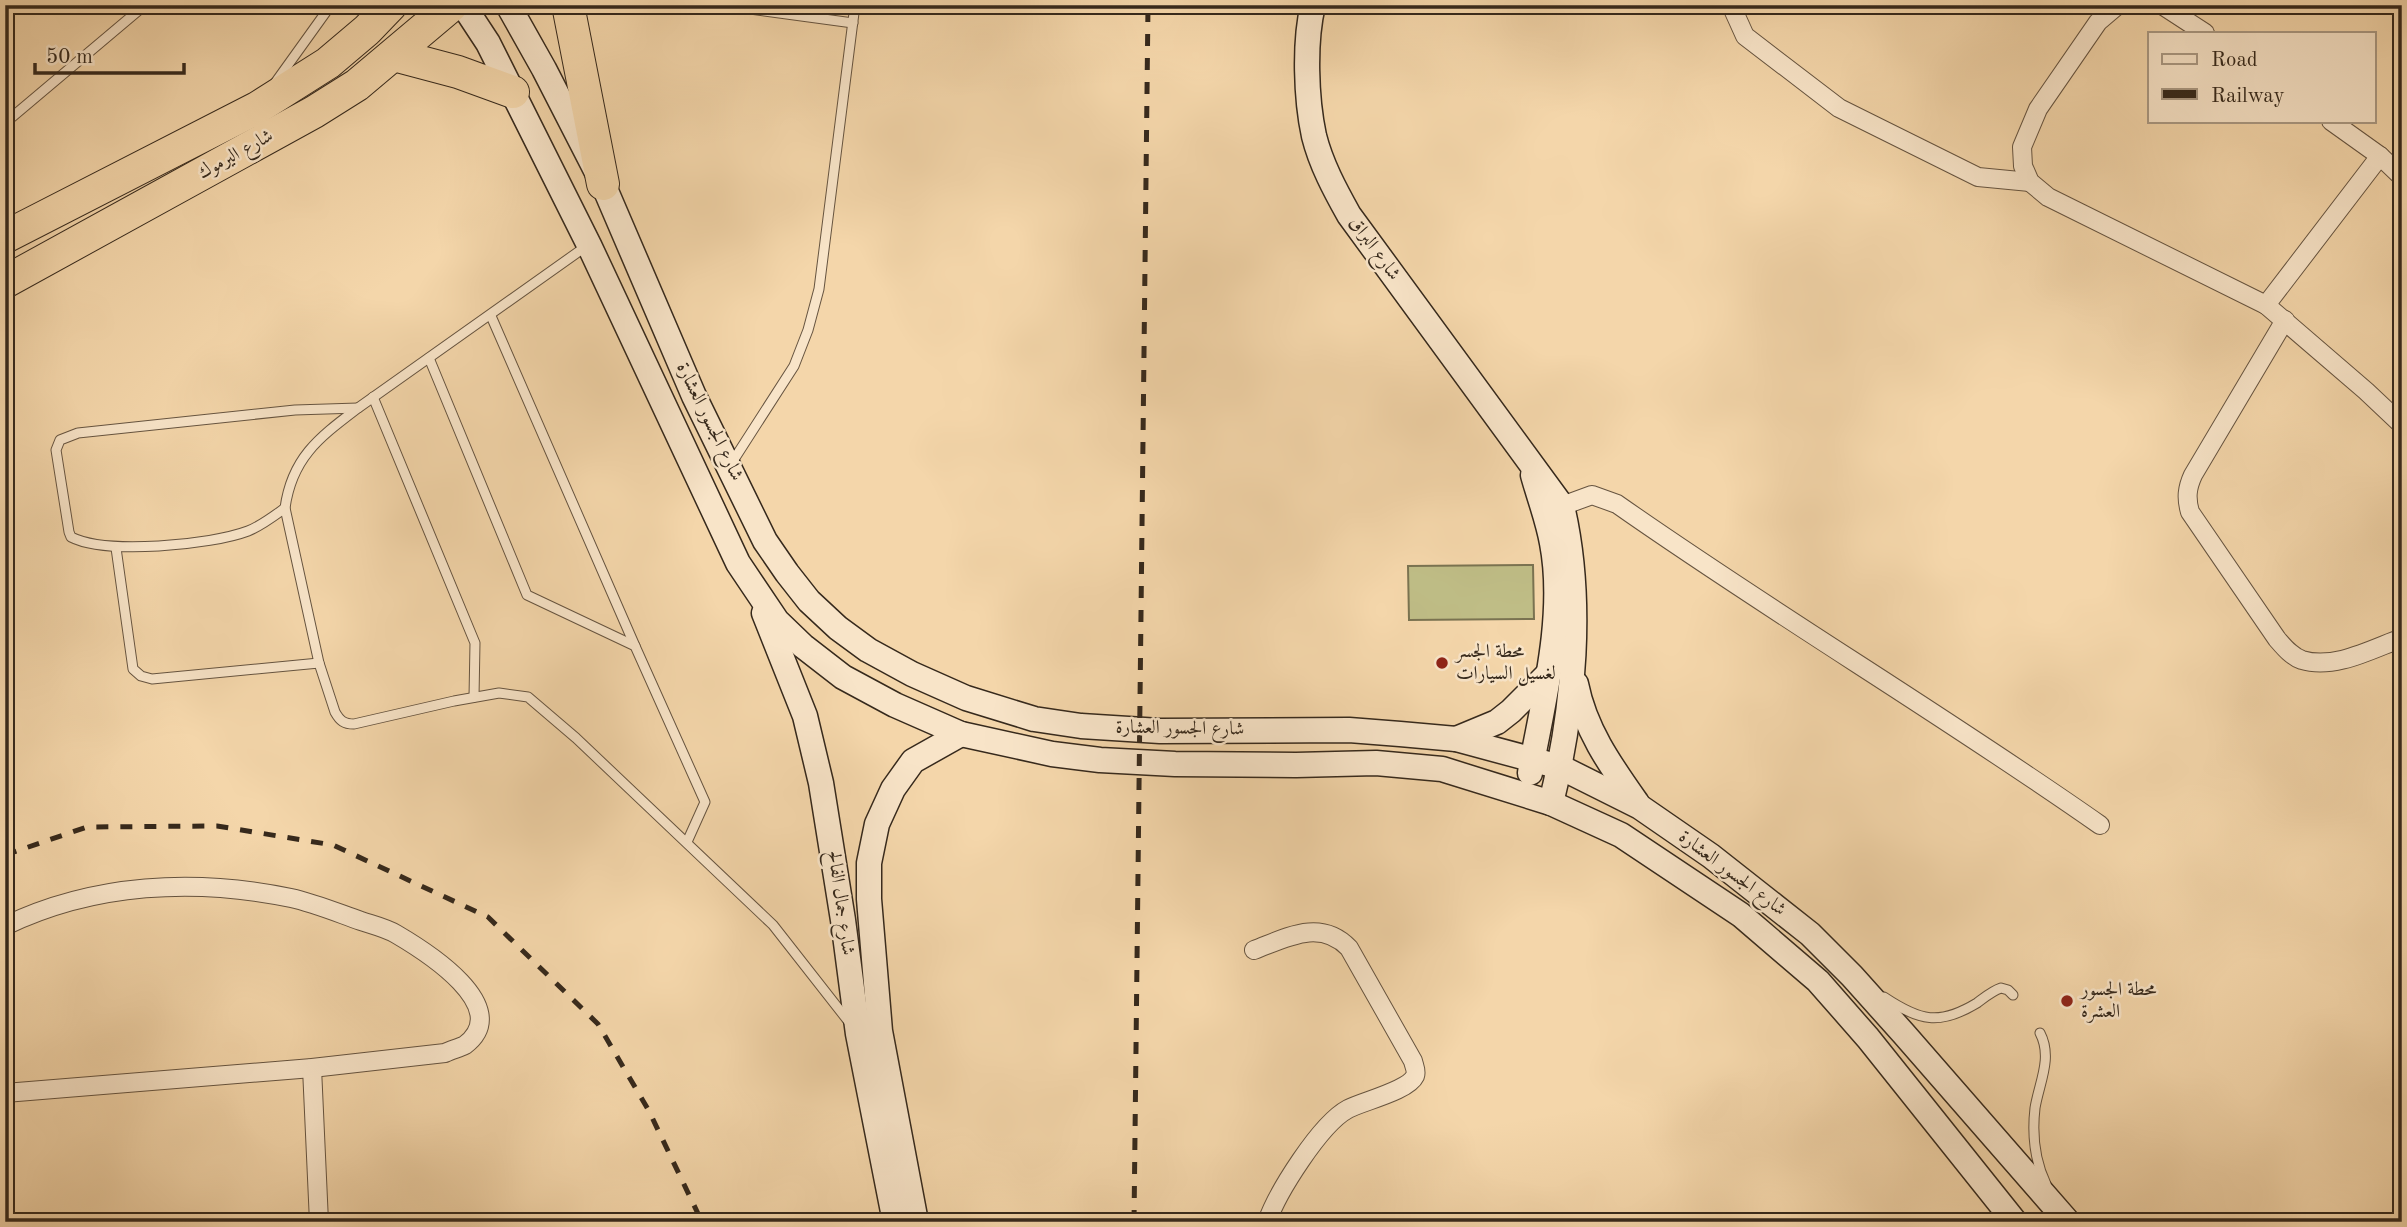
<svg xmlns="http://www.w3.org/2000/svg" width="2407" height="1227" viewBox="0 0 2407 1227" font-family="'Old Standard TT',Amiri,serif">
	<style>
		.green { fill: #bfbd86; stroke: #7a7351; stroke-width: 2 }
		.lines { fill: none; stroke-linecap: round; stroke-linejoin: round }
		.lane-casing { stroke: #665440; stroke-width: 11 }
		.street-casing { stroke: #665440; stroke-width: 20 }
		.secondary-casing { stroke: #36291c; stroke-width: 27 }
		.highway-casing { stroke: #36291c; stroke-width: 34 }
		.lane { stroke: #f8e4c8; stroke-width: 9 }
		.street { stroke: #f8e4c8; stroke-width: 18 }
		.secondary { stroke: #f8e4c8; stroke-width: 24 }
		.highway { stroke: #f4d6aa; stroke-width: 32 }
		.rail { stroke: #36291c; stroke-width: 5; stroke-dasharray: 12 12; stroke-linecap: butt }
		.poi-dot { fill: #8f2418; stroke: #f8e4c8; stroke-width: 2.5 }
		.labels { text-anchor: middle; dominant-baseline: central; stroke-width: 5; stroke-linejoin: round; paint-order: stroke }
		.street-label { font-size: 19px; fill: #36291c; stroke: #f8e4c8 }
		.poi-label { font-size: 19px; fill: #36291c; stroke: #f8e4c8; text-anchor: start }
	</style>
	<rect width="100%" height="100%" fill="#f4d6aa"/>
	<filter id="stains"><feTurbulence type="fractalNoise" baseFrequency=".00286" numOctaves="4"/><feColorMatrix values="0 0 0 0 .2 0 0 0 0 .09 0 0 0 0 .02 0 0 0 .5 -.17"/></filter>
	<radialGradient id="worn" r=".72"><stop offset=".6" stop-color="#630" stop-opacity="0"/><stop offset="1" stop-color="#630" stop-opacity=".3"/></radialGradient>
	<path class="green" d="M1533,565L1534,619L1409,620L1408,566Z"/>
	<g class="lines">
		<g class="lane-casing">
			<g id="lane">
				<path d="M721,5L853,23"/>
				<path d="M275,83L331,5"/>
				<path d="M5,123L145,5"/>
				<path d="M588,245L358,408C320,437 292,457 285,508L319,663L335,712C340,721 344,724 354,724L454,701L499,693L528,697L576,738L773,925L849,1022"/>
				<path d="M491,316L635,646"/>
				<path d="M429,358L527,595L635,646L705,802L687,842"/>
				<path d="M373,397L475,643L474,697"/>
				<path d="M731,464L794,366L808,330L819,289L855,5"/>
				<path d="M285,508C274,516 261,526 248,531C211,545 106,555 71,537L69,532L56,450L60,440L78,433L295,410L358,408"/>
				<path d="M116,548L133,669L141,676L152,679L319,663"/>
				<path d="M1884,997C1920,1021 1939,1026 1977,1003C1985,997 1992,991 2001,988L2008,990L2013,995"/>
				<path d="M2040,1033C2053,1058 2039,1083 2035,1108C2032,1134 2035,1161 2046,1184"/>
			</g>
		</g>
		<g class="street-casing">
			<g id="street">
				<path d="M1731,5L1745,36L1839,108L1978,177L2030,182"/>
				<path d="M2118,5L2098,22L2038,109L2022,147L2023,166L2030,182L2048,197L2266,305L2366,391L2402,425"/>
				<path d="M2162,5L2205,33"/>
				<path d="M2331,121L2380,156L2402,177"/>
				<path d="M2266,305L2380,156"/>
				<path d="M2285,320L2193,475C2187,488 2186,498 2190,512L2277,639C2284,647 2291,656 2302,660C2334,670 2372,649 2402,638"/>
				<path d="M1562,506L1592,495L1617,504C1775,615 1942,714 2100,825"/>
				<path d="M5,926C94,883 195,878 291,898C314,903 338,913 361,921C373,925 386,928 396,934C425,951 515,1007 465,1045C459,1048 451,1050 445,1053L312,1068L5,1093"/>
				<path d="M1254,950C1286,938 1320,918 1349,948L1413,1061C1414,1066 1417,1071 1415,1076C1408,1091 1363,1101 1348,1109C1320,1124 1277,1193 1267,1222"/>
				<path d="M312,1068L319,1222"/>
			</g>
		</g>
		<g class="secondary-casing">
			<g id="secondary">
				<path d="M463,5L488,43L589,245L738,563L777,621L803,646L843,677L895,705L961,734L1052,754L1100,760L1175,764L1296,765L1376,763L1442,769L1551,803L1621,835L1741,915L1818,981L1868,1038L2015,1222"/>
				<path d="M508,5L544,69L603,184L694,396L765,541L787,573L809,601L838,628L868,650L912,674L966,698L1034,719L1081,726L1160,731L1349,730L1400,734L1456,739L1560,767L1640,807L1711,856L1810,934L1852,976L1904,1034L2068,1222"/>
				<path d="M1313,5C1304,42 1306,99 1314,136C1321,164 1335,190 1349,215L1562,506C1584,600 1574,710 1551,803"/>
				<path d="M764,613L805,716L821,783L843,920L858,1034L895,1222"/>
				<path d="M1576,684C1585,730 1611,766 1637,803"/>
				<path d="M1456,739L1497,722L1511,711L1548,674"/>
				<path d="M1530,773C1543,701 1566,616 1552,543C1548,520 1539,497 1533,475"/>
				<path d="M916,1222L880,1031L869,899V863L877,824L893,789L913,761L961,734"/>
			</g>
		</g>
		<g class="highway-casing">
			<g id="highway">
				<path d="M568,5L603,184"/>
				<path d="M394,55L458,72L513,92"/>
				<path d="M5,237L257,108L328,63L367,30L391,5"/>
				<path d="M5,282L314,112L357,85L452,5"/>
			</g>
		</g>
		<use href="#lane" class="lane"/>
		<use href="#street" class="street"/>
		<use href="#secondary" class="secondary"/>
		<use href="#highway" class="highway"/>
		<g class="rail">
			<path d="M5,855L87,827L217,826L333,845L488,917L598,1024L649,1111L702,1222"/>
			<path d="M1134,1222L1148,5"/>
		</g>
	</g>
	<g class="poi-dot">
		<circle cx="1442" cy="663" r="7"/>
		<circle cx="2067" cy="1001" r="7"/>
	</g>
	<g class="labels">
		<g class="street-label">
			<text transform="translate(236 155) rotate(-29)">شارع اليرموك</text>
			<text transform="translate(1374 249) rotate(54)">شارع البراق</text>
			<text transform="translate(709 422) rotate(64)">شارع الجسور العشارة</text>
			<text transform="translate(1180 729) rotate(1)">شارع الجسور العشارة</text>
			<text transform="translate(1732 874) rotate(37)">شارع الجسور العشارة</text>
			<text transform="translate(840 903) rotate(82)">شارع جمال الفالح</text>
		</g>
		<g class="poi-label">
			<text x="1456" y="652">محطة الجسر<tspan x="1456" dy="22">لغسيل السيارات</tspan></text>
			<text x="2081" y="990">محطة الجسور<tspan x="2081" dy="22">العشرة</tspan></text>
		</g>
	</g>
	<rect width="2407" height="1227" fill="none" stroke="#f4d6aa" stroke-width="28"/>
	<rect x="7" y="7" width="2393" height="1213" fill="none" stroke="#36291c" stroke-width="3.5"/>
	<rect x="14" y="14" width="2379" height="1199" fill="none" stroke="#36291c" stroke-width="2"/>
	<rect x="2148" y="32" width="228" height="91" fill="#f8e4c8" stroke="#aa9983" stroke-width="2"/>
	<rect x="2162" y="54" width="35" height="10" fill="#f8e4c8" stroke="#aa9983" stroke-width="2"/>
	<text x="2211" y="66" font-size="21" fill="#36291c">Road</text>
	<rect x="2162" y="89" width="35" height="10" fill="#36291c" stroke="#aa9983" stroke-width="2"/>
	<text x="2211" y="102" font-size="21" fill="#36291c">Railway</text>
	<path d="M35 63v10h149v-10" fill="none" stroke="#36291c" stroke-width="3.5"/>
	<text x="46" y="63" font-size="21" fill="#36291c" stroke="#f8e4c8" stroke-width="5" paint-order="stroke">50 m</text>
	<rect width="100%" height="100%" filter="url(#stains)"/>
	<rect width="100%" height="100%" fill="url(#worn)"/>
</svg>
